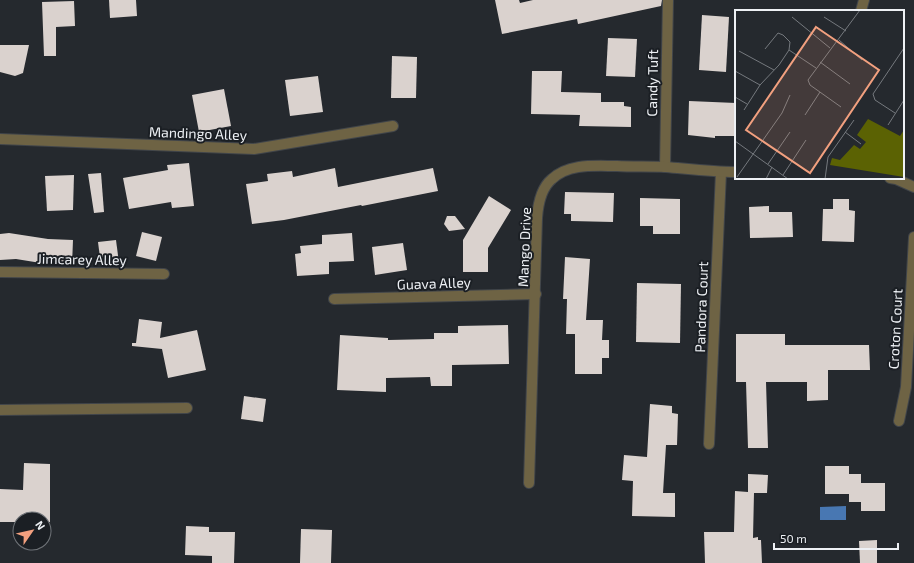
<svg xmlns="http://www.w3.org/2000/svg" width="914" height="563" viewBox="0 0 914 563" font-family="'Exo 2',sans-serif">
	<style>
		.water { fill: #4877b2 }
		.building { fill: #dad2ce }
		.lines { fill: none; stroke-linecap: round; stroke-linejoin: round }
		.minor-casing { stroke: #41454a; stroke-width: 12 }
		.minor { stroke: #6e6344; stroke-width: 10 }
		.labels { text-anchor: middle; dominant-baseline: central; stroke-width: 4; stroke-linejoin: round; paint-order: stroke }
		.street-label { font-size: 14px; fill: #eef1f5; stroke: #1b1f24 }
		.inset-road { fill: none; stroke: #75797e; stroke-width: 1 }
		.view { fill: #f2a07f; fill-opacity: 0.15; stroke: #f2a07f; stroke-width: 2 }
		.inset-edge { fill: none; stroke: #eef1f5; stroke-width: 2 }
	</style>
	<rect width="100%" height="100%" fill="#25292e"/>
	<path class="water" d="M846,506V520H820V507Z"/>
	<g class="building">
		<path d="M109,0H136L137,16L110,18Z"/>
		<path d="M495,0H519L520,3L533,0H662L661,6L578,24L577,19L502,34Z"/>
		<path d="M74,1L75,26L56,27V56H44L42,2Z"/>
		<path d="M702,15L729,17L726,72L699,70Z"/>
		<path d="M608,38L637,39L635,77L606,76Z"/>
		<path d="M0,45H29L23,73L15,76L0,72Z"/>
		<path d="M392,56L417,57L416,98H391Z"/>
		<path d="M532,71H562L561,92L601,93V102H624V106L631,107V127L579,126L580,115L531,114Z"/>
		<path d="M318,76L323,112L290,116L285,80Z"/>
		<path d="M224,89L231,126L199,132L192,95Z"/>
		<path d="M689,101L736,103V136H715V138L688,135Z"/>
		<path d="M189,163L194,206L172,208L171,202L129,209L123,178L168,170L167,165Z"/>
		<path d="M335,168L338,187L433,168L438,191L362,206L361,205L284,220L252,224L246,184L268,181L267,174L292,171L293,177Z"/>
		<path d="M101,173L104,212L94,213L88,174Z"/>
		<path d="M74,175L73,210L47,211L45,176Z"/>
		<path d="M565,192L614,193L613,222L571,221V214H564Z"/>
		<path d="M489,196L511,210L488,248V272H463V240Z"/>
		<path d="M640,198L680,199V234H653V226H640Z"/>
		<path d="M833,199H849V210L855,211L854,242L822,241L823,209H833Z"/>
		<path d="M769,206V212H792L793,237L750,238L749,207Z"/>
		<path d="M447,216H455L465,229L449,231L444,224Z"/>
		<path d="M142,232L162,237L156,261L136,256Z"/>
		<path d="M9,233L48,239L73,240L72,265L47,264L16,259L0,260V234Z"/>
		<path d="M352,233L354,261L329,262V274L297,276L295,254L301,253L300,246L322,244V235Z"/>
		<path d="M116,240L119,263L101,265L98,242Z"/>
		<path d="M403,243L407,270L375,275L372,247Z"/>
		<path d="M565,257L590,259L586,320H603L602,340H609V358H602V374H575V334H566L567,299H563Z"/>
		<path d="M637,283L681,284L680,343L636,342Z"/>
		<path d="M139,319L162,322L160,338L197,330L206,370L168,378L162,349L132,346V343H136Z"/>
		<path d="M508,325L509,364L452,365V386H431L430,377L386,378V392L337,390L340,335L388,338V340L434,339V333H458V326Z"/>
		<path d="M736,334H785V345H869L870,370H828V400L807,401V382H766L768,448H748L746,382H736Z"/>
		<path d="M244,396L266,399L263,422L241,419Z"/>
		<path d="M650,404L672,406V413L678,414L677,445H666L663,493H675V517L632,516L633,481L622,480L624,455L647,457Z"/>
		<path d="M24,463L50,464V522H44V519H20V522H0V489L23,490Z"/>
		<path d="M825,466H849V474H861V483H885V511H861V502H849V494H825Z"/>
		<path d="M748,474L768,475L767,493H754L753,538L758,537V540H761L762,563H705L704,532H734L735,491L748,492Z"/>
		<path d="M186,526L209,527V532H235L234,563H212V556L185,555Z"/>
		<path d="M301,529L332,530L331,563H300Z"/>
		<path d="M877,540V563H860L859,541Z"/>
	</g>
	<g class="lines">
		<g class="minor-casing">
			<g id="minor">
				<path d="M861,11L864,0"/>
				<path d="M0,139L254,149L393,126"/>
				<path d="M665,167L668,0"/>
				<path d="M890,178L896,179L914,187"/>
				<path d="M0,272L164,274"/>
				<path d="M334,299L536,294"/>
				<path d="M0,410L187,408"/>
				<path d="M899,421L906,387L914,237"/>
				<path d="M709,444L721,172"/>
				<path d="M529,483L537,218C538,204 541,188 552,179C569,163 595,166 617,166C633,167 649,166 666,167C689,169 712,172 736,172"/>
			</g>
		</g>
		<use href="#minor" class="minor"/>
	</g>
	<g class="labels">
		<g class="street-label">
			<text transform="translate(652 83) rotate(-89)">Candy Tuft</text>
			<text transform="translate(198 133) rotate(2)">Mandingo Alley</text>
			<text transform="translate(524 247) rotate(-88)">Mango Drive</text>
			<text transform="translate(82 259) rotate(1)">Jimcarey Alley</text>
			<text transform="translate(434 283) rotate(-2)">Guava Alley</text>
			<text transform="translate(701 307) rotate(-88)">Pandora Court</text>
			<text transform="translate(895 329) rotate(-87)">Croton Court</text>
		</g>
	</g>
	<g transform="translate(735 10)">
		<rect width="169" height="169" fill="#25292e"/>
		<path d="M133,109L165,126L169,120V167L95,155L97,148L105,150L119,135L125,139L131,132L122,125Z" fill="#5b6203"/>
		<path class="inset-road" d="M57,7L95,38M89,7L111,21M104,30L127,50M54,40L81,58M4,41L39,60M85,52L115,74M0,61L25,75M0,87L12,94M106,97L75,75L73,70L125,0M9,100L25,75L44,55L54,40L55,32L48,25L43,23L30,39M160,103L140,90L138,84L169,38M70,105L85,82M153,115L169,90M110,122L126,134M0,131L53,169M33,154L55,122M48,165L71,130M2,167L47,103L55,85M31,169L37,157M90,169L93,147L119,110"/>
		<path class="view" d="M81,17L144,60L75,163L11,120Z"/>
		<rect width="169" height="169" class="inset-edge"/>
	</g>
	<g transform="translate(32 531) rotate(56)"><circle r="19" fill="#1b1f24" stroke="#6f7378"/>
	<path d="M0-3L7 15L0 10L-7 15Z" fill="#f2a07f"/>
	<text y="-6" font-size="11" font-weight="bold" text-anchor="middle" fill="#eef1f5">N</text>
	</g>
	<path d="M774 543v6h124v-6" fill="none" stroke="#eef1f5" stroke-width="2"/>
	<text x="780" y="543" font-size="12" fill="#eef1f5" stroke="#1b1f24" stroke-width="3" paint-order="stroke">50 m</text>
</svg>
